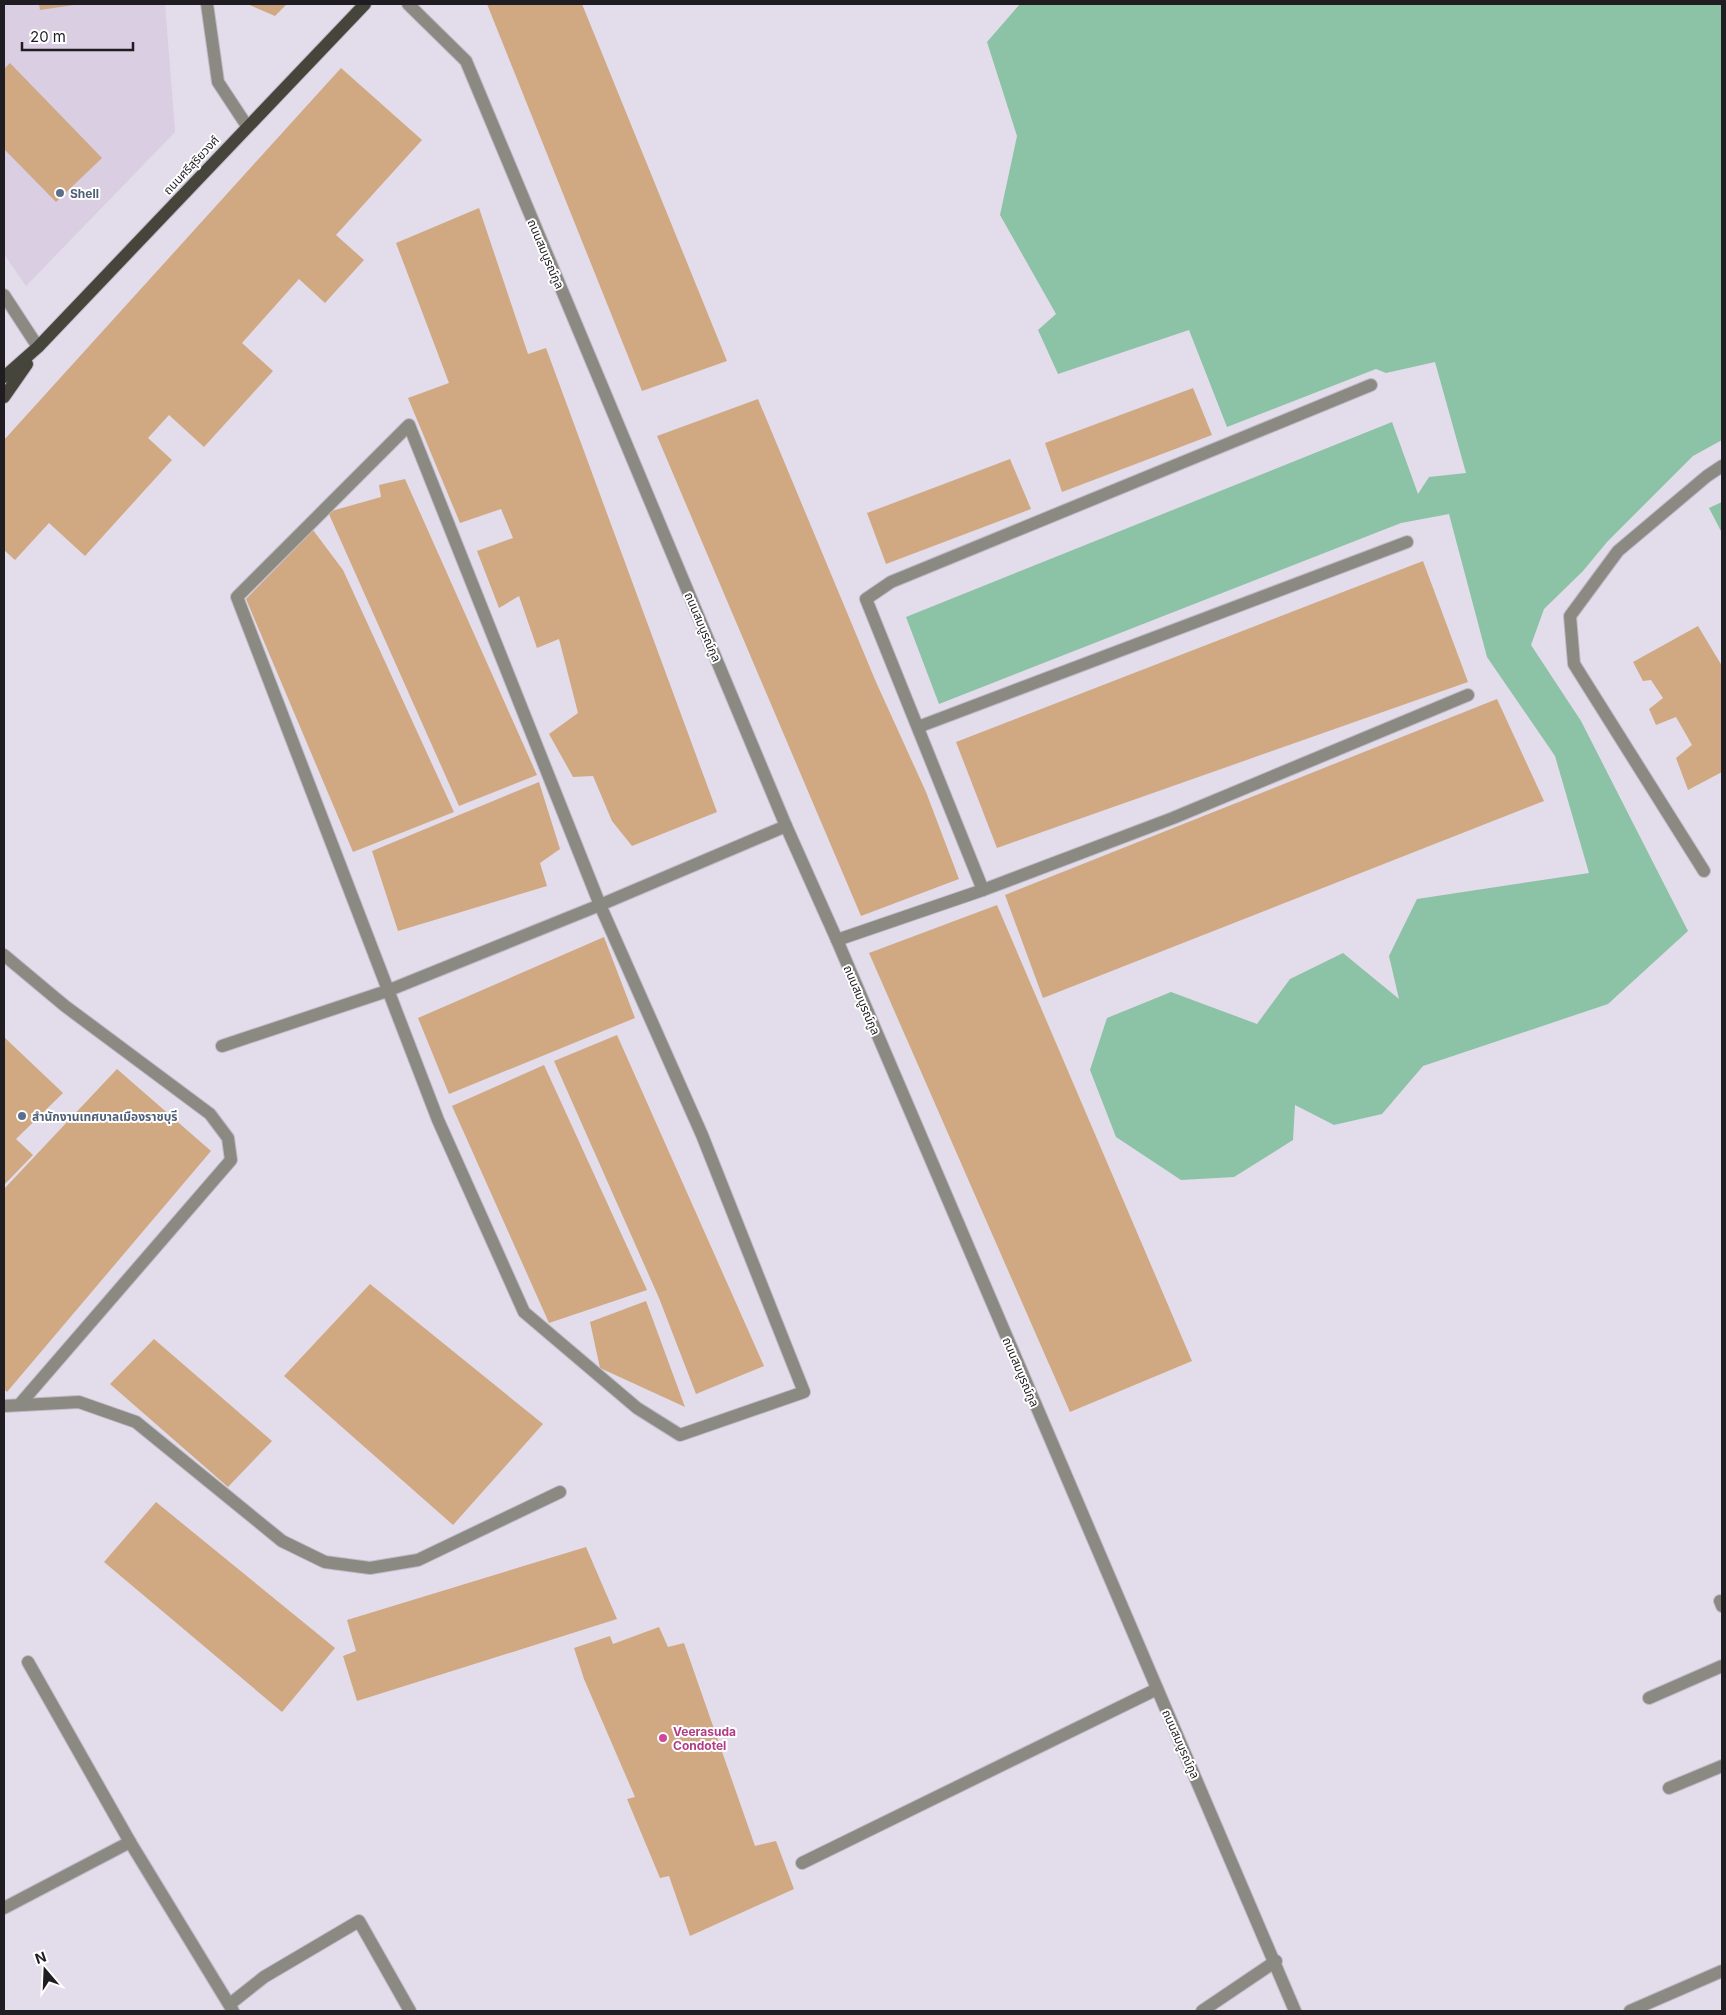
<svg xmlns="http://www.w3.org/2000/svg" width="1726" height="2015" viewBox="0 0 1726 2015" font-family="Inter,'Noto Sans Thai',sans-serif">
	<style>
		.built { fill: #d9cee2 }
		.green { fill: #8cc2a6 }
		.building { fill: #d0a983 }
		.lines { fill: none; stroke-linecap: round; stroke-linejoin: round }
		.minor-casing { stroke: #c0bac6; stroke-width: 14 }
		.major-casing { stroke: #c0bac6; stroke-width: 14 }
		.minor { stroke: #8a8a83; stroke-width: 12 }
		.major { stroke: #46453b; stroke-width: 12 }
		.service-dot { fill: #5c6f8a; stroke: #fff; stroke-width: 2 }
		.hotel-dot { fill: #d1479c; stroke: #fff; stroke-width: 2 }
		.labels { text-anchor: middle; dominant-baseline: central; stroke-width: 4; stroke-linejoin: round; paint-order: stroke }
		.street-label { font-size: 12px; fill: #1f1d22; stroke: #fff }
		.service-label { font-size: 12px; font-weight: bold; fill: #4e5e75; stroke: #fff; text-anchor: start }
		.hotel-label { font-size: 12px; font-weight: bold; fill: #b23c85; stroke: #fff; text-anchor: start }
	</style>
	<rect width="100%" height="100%" fill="#e3dcea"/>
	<path class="built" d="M4,4H165L175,132L26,286L4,254Z"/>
	<g class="green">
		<path d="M1020,4H1722V440L1693,456L1607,542L1583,571L1544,609L1531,645L1581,721L1688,931L1608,1004L1423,1066L1382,1114L1334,1125L1295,1105L1293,1140L1234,1177L1181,1180L1116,1137L1090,1070L1107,1018L1171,992L1257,1024L1290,979L1343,953L1399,999L1389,956L1417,899L1589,873L1555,756L1487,657L1449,514L1401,523L939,704L906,617L1392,422L1418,494L1429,477L1466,473L1435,362L1386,373L1376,369L1227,427L1189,330L1058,374L1038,330L1056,314L1000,215L1017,136L987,42Z"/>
		<path d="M1722,502V533L1709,508Z"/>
	</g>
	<g class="building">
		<path d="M39,4H74V5L40,10Z"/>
		<path d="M247,4H287L275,16Z"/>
		<path d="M487,4H582L727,361L642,391Z"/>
		<path d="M10,63L102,158L56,202L4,149V69Z"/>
		<path d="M341,68L422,140L336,235L364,260L325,303L299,279L242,343L273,371L204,447L169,415L148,438L172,460L85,556L49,523L15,560L4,550V440Z"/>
		<path d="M479,208L528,354L546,348L717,812L632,846L612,821L593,776L573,777L549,734L578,713L559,639L537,648L519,596L499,608L477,551L513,538L501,509L460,523L408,398L449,383L396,243Z"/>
		<path d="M1193,388L1212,435L1062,492L1045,443Z"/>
		<path d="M758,399L876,682L926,792L959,879L861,916L657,436Z"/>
		<path d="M1010,459L1031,509L886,564L867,513Z"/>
		<path d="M405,479L537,775L459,806L328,512L381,497L379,485Z"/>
		<path d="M313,530L343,570L454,812L353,852L246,599Z"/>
		<path d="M1423,561L1468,682L997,848L956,742Z"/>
		<path d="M1698,626L1722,666V772L1688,790L1676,758L1692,745L1676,717L1656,725L1649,709L1663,698L1651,680L1643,681L1633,662Z"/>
		<path d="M1497,699L1544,801L1043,998L1005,895Z"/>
		<path d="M539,782L560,849L540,863L547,886L398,931L372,851Z"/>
		<path d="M997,905L1192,1361L1070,1412L869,953Z"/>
		<path d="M604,937L635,1018L449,1094L418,1018Z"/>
		<path d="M617,1035L764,1366L696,1394L659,1298L554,1061Z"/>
		<path d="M4,1037L63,1093L16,1139L33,1155L4,1185Z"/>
		<path d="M544,1065L647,1290L549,1323L452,1106Z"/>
		<path d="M117,1069L211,1151L7,1392L4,1389V1189Z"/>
		<path d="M370,1284L543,1424L453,1525L284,1376Z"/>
		<path d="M646,1301L685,1407L600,1368L590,1322Z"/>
		<path d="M154,1339L272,1441L228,1487L110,1384Z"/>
		<path d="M156,1502L335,1648L282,1712L104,1562Z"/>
		<path d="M586,1547L617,1619L357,1701L343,1656L356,1651L347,1620Z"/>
		<path d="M659,1627L668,1647L684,1643L755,1846L776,1841L794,1889L690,1936L669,1876L660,1878L627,1799L635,1797L584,1679L574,1648L610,1636L613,1644Z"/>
	</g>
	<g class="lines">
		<g class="minor-casing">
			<g id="minor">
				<path d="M207,4L218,82L247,126"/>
				<path d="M408,4L466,61L786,826L837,940L1295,2011"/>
				<path d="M4,295L38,347"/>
				<path d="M409,425L600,905L702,1135L804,1392L680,1435L637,1408L524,1312L438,1120L237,597Z"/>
				<path d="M918,727L1407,542"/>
				<path d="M1704,871L1574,664L1570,616L1618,551L1707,476L1722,466"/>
				<path d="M983,890L866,599L891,582L1371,385"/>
				<path d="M837,940L983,890L1173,818L1468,695"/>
				<path d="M4,955L65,1006L210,1114L228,1138L231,1160L20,1404"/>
				<path d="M222,1046L387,991L600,905L786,826"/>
				<path d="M4,1406L79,1402L136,1422L282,1541L325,1562L370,1568L418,1560L560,1492"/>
				<path d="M1720,1601L1722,1606"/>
				<path d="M28,1662L130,1842L233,2011"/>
				<path d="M1649,1698L1722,1666"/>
				<path d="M1669,1788L1722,1766"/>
				<path d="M802,1863L1157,1689"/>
				<path d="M4,1908L130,1842"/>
				<path d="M230,2004L264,1977L359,1921L410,2011"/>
				<path d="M1202,2011L1276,1961"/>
				<path d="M1630,2011L1722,1971"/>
			</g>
		</g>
		<g class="major-casing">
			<g id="major">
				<path d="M4,377L38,347L365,4"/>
				<path d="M4,397L27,364"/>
			</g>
		</g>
		<use href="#minor" class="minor"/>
		<use href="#major" class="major"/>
	</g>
	<g class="service-dot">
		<circle cx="60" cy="193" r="5"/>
		<circle cx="22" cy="1116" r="5"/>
	</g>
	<circle class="hotel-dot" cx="663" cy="1738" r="5"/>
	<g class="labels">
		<g class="street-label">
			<text transform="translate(191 165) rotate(-47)">ถนนศรีสุริยวงศ์</text>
			<text transform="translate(546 254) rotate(67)">ถนนสมบูรณ์กูล</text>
			<text transform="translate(703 627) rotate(67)">ถนนสมบูรณ์กูล</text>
			<text transform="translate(862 1000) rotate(67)">ถนนสมบูรณ์กูล</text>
			<text transform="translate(1021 1372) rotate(67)">ถนนสมบูรณ์กูล</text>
			<text transform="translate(1181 1744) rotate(66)">ถนนสมบูรณ์กูล</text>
		</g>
		<g class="service-label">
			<text x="70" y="193">Shell</text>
			<text x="32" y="1116">สำนักงานเทศบาลเมืองราชบุรี</text>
		</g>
		<g class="hotel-label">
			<text x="673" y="1731">Veerasuda<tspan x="673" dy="14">Condotel</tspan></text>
		</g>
	</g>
	<rect width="1726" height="2015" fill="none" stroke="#1f1d22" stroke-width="10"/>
	<g transform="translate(45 1970) rotate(341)" stroke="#ffffff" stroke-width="4" paint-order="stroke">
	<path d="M0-4L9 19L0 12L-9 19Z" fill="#1f1d22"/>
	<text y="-8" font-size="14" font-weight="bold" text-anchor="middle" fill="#1f1d22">N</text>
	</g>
	<path d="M22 42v8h111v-8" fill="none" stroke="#1f1d22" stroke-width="2.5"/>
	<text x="30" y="42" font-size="15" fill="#1f1d22" stroke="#ffffff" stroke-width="4" paint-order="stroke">20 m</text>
</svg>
